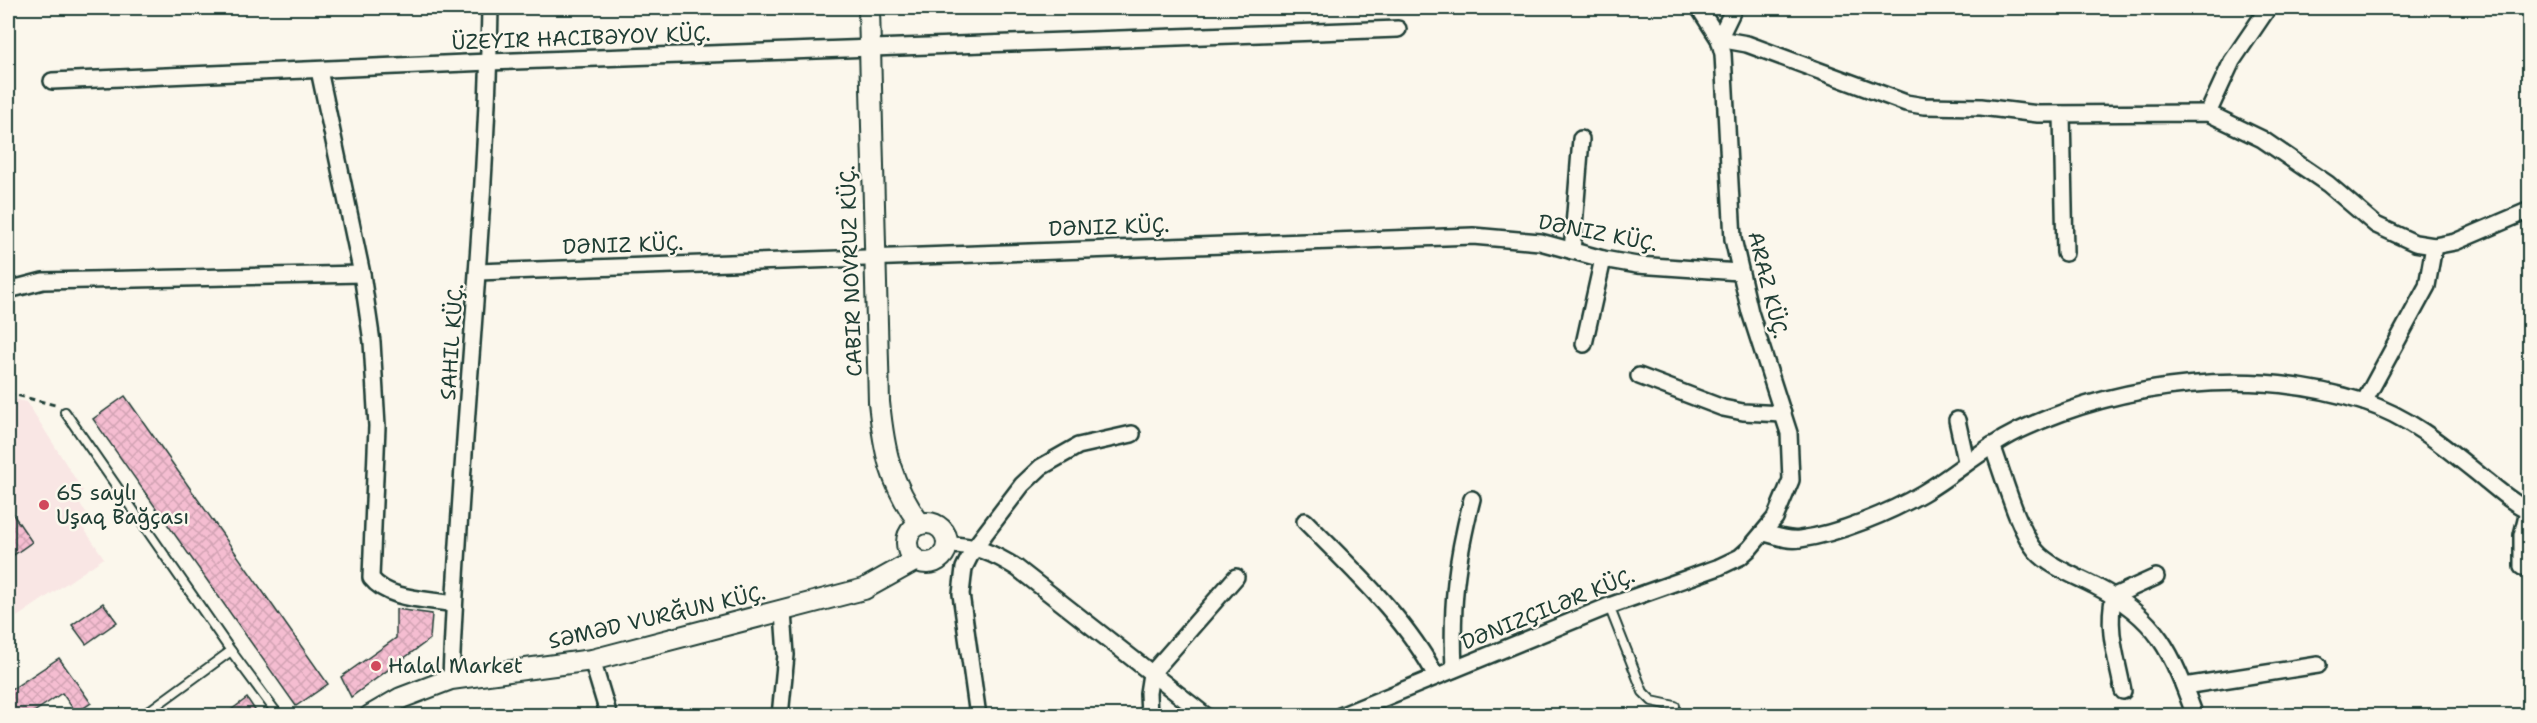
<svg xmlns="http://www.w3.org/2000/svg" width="2537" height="723" viewBox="0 0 2537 723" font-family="'Shantell Sans',sans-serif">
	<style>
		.built { fill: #f9e6e4 }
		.building { fill: url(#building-cross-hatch); stroke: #1f3d34; stroke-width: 1.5 }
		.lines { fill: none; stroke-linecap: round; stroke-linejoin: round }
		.service-casing { stroke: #1f3d34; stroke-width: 12 }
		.minor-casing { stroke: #1f3d34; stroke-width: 20 }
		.secondary-casing { stroke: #1f3d34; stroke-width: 24 }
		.path { stroke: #1f3d34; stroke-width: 3; stroke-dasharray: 6 4.5; stroke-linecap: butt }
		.service { stroke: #fbf7ec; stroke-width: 8 }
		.minor { stroke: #fbf7ec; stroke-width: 15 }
		.secondary { stroke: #fbf7ec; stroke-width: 20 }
		.poi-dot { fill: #d1495b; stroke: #fbf7ec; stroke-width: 2 }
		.labels { text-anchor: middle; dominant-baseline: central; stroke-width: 5; stroke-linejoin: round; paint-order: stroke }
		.street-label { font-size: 21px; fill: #1f3d34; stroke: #fbf7ec }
		.poi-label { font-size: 21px; fill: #1f3d34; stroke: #fbf7ec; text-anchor: start }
	</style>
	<defs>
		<pattern id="building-cross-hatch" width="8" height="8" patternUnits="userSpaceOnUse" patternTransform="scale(1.5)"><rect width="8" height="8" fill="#f5bdd1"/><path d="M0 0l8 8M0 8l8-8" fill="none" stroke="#d2a3b4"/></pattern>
	</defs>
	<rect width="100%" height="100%" fill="#fbf7ec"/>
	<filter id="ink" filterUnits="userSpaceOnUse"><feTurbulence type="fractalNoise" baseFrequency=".0167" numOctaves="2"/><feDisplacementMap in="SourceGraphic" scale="12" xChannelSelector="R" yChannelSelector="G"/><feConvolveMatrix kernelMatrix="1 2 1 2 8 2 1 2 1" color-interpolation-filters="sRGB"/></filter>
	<g filter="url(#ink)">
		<path class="built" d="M8,398L27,402L83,491L74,497L87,513L78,520L104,558L8,623Z"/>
		<g class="building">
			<path d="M125,396L328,684L296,706L93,419Z"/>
			<path d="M8,507L32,542L8,559Z"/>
			<path d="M103,603L117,622L86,644L72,625Z"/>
			<path d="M396,609L432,614L430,639L351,697L341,677L396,638Z"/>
			<path d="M59,658L91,703L76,713L62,693L28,716H8V692Z"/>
			<path d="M247,698L259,716H223Z"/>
		</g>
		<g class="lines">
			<g class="service-casing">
				<g id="service">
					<path d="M65,412L231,651"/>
					<path d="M1609,606L1643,692L1652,701L1675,706"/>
					<path d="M142,716L231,651L279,716"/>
				</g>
			</g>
			<g class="minor-casing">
				<g id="minor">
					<path d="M1734,8L1719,39L1747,44L1906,103L1924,106L1981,107L2038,114L2208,113L2262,139L2328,184L2376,225L2415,243L2434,246L2455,242L2530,210"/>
					<path d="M319,70L362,274L372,342L377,426L371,578C388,600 427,599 453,604"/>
					<path d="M52,81L489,62L1398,29"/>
					<path d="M2208,113L2232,61L2268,8"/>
					<path d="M2062,114L2065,253"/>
					<path d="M1572,251L1581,139"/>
					<path d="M478,272L1473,236L1540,242L1603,259L1637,265L1739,272"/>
					<path d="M8,290L43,281L362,274"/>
					<path d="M1584,344L1603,259"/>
					<path d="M1639,376L1723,408L1743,412L1783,414"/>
					<path d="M2364,402L2427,286L2434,246"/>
					<path d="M1957,420L1966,461"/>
					<path d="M1992,445C2003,474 2017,528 2036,551C2050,567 2076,576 2095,586C2158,618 2172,652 2195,716"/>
					<path d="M1305,521C1351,568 1405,617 1436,676"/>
					<path d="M1765,533C1776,536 1788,541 1800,539C1838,534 1891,512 1923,493C1957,473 1981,449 2018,431C2122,382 2253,366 2364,402C2410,417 2445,447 2482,477C2497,489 2512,503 2530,511"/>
					<path d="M947,545C973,544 995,554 1017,568L1206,716"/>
					<path d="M2522,567V535L2528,511"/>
					<path d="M592,660L609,716"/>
					<path d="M1454,669C1451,604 1456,562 1472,499"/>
					<path d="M451,679C459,455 486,232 490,8"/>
					<path d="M2184,686L2318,665"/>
					<path d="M2123,691C2117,659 2106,628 2114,596L2156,577"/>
					<path d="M780,716L786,655L783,612"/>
					<path d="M978,716L961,594L964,568L974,548L1022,485L1041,467L1078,446L1132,434"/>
					<path d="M1149,716L1148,693L1151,674L1236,577"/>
					<path d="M1340,716L1609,606L1719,567L1740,557L1750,548L1775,518L1791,480L1789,433L1750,312L1733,239L1723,54L1719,39L1699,8"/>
				</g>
			</g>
			<g class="secondary-casing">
				<g id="secondary">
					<path d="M869,8L879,402C884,451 890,483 920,524"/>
					<circle cx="927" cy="543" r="20"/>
					<path d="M370,716L401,698L451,679L592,660L864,589L916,560"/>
				</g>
			</g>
			<path class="path" d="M8,393L55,405"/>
			<use href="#service" class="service"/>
			<use href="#minor" class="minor"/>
			<use href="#secondary" class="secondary"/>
		</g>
	</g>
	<g class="poi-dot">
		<circle cx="44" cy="505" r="6"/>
		<circle cx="376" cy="666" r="6"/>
	</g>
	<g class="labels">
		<g class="street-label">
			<text transform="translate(581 38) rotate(-2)">ÜZEYIR HACIBƏYOV KÜÇ.</text>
			<text transform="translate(1109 227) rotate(-2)">DӘNIZ KÜÇ.</text>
			<text transform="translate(1598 233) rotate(11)">DӘNIZ KÜÇ.</text>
			<text transform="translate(623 245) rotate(-2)">DӘNIZ KÜÇ.</text>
			<text transform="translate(851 271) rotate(-92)">CABIR NOVRUZ KÜÇ.</text>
			<text transform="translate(1768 285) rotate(76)">ARAZ KÜÇ.</text>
			<text transform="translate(452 342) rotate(-86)">SAHIL KÜÇ.</text>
			<text transform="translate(1548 609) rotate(-22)">DӘNIZÇILӘR KÜÇ.</text>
			<text transform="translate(657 617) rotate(-13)">SƏMƏD VURĞUN KÜÇ.</text>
		</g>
		<g class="poi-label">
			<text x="56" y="493">65 saylı<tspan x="56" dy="24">Uşaq Bağçası</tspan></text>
			<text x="388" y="666">Halal Market</text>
		</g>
	</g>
	<rect width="2537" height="723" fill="none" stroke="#fbf7ec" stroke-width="30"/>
	<rect x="15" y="15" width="2507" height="693" fill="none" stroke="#1f3d34" stroke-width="2" filter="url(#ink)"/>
</svg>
